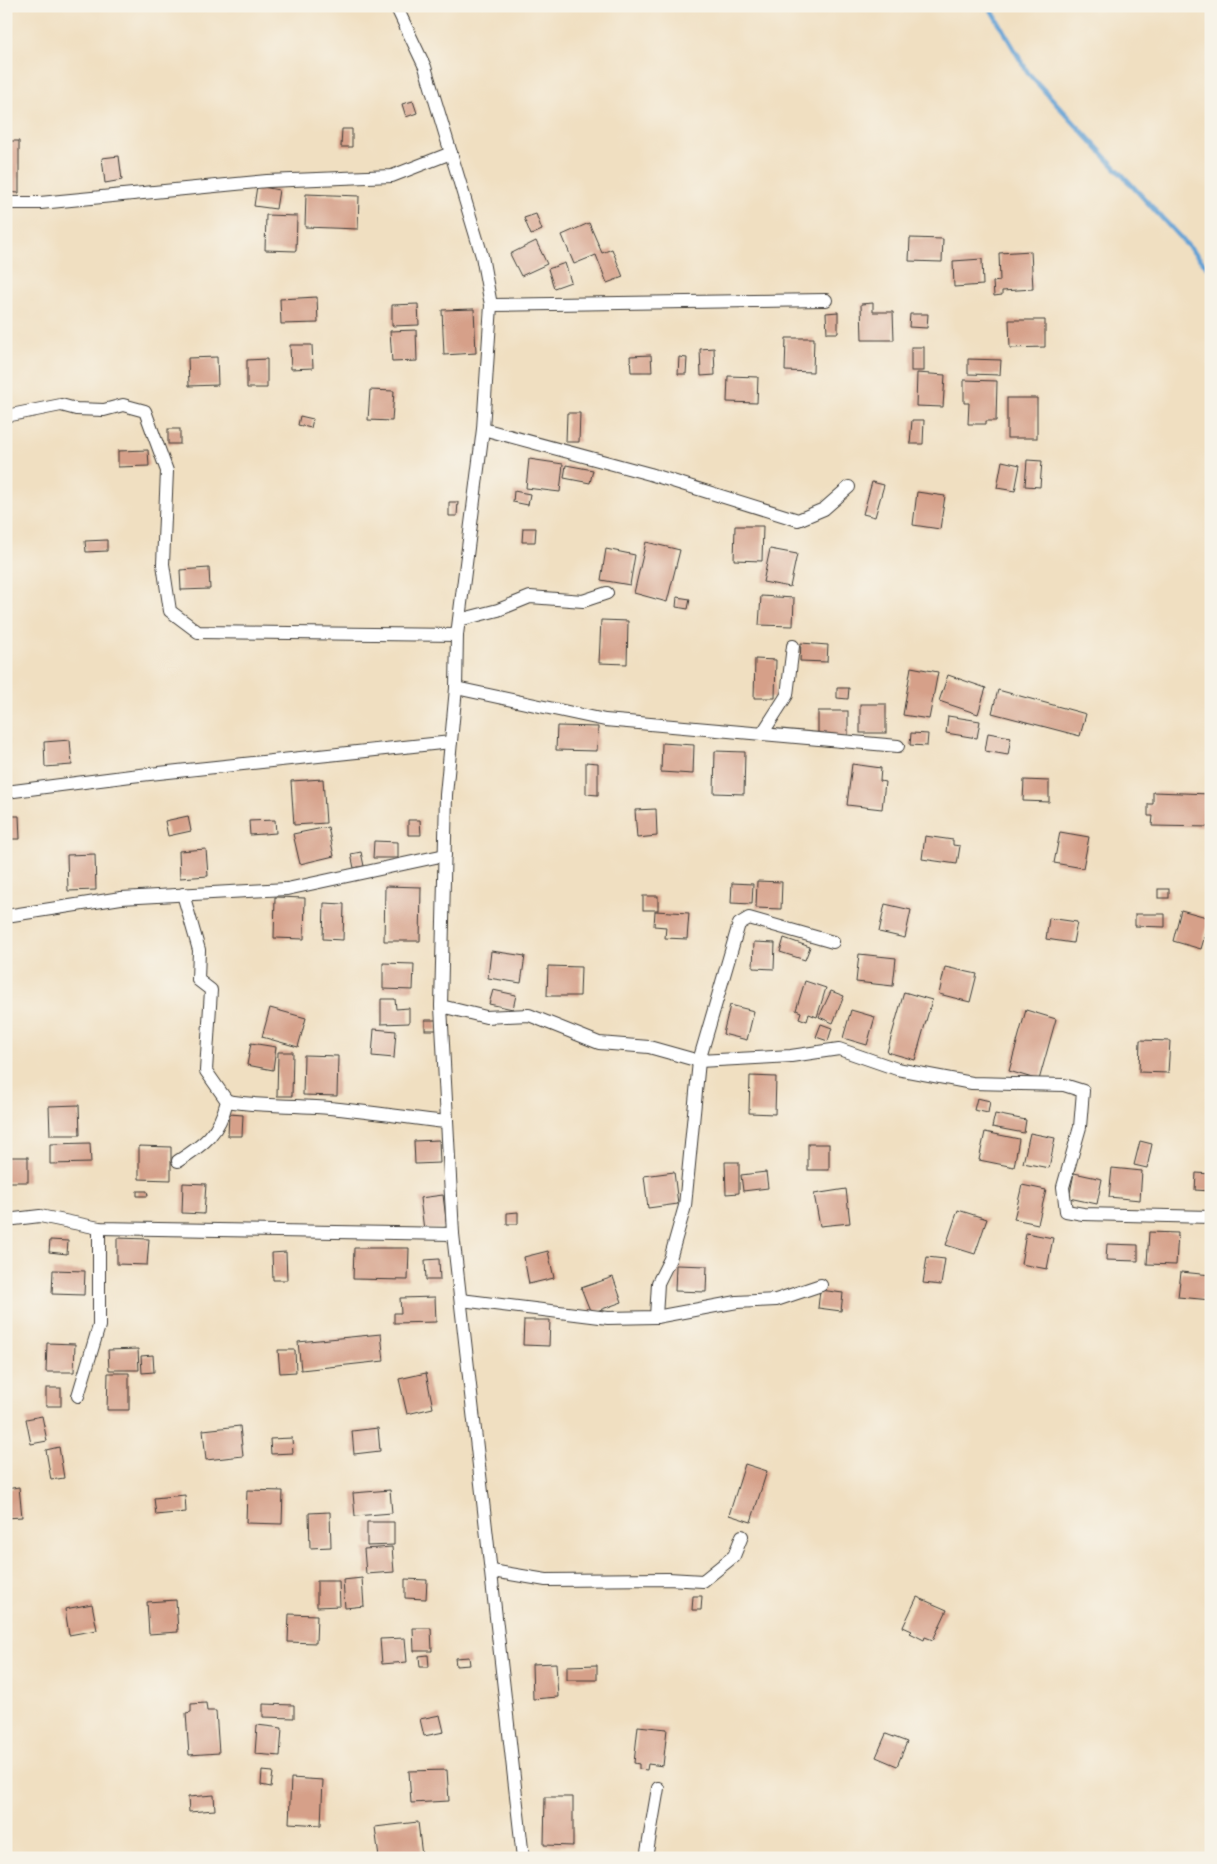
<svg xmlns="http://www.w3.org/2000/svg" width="1217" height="1864" viewBox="0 0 1217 1864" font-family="'Sorts Mill Goudy',serif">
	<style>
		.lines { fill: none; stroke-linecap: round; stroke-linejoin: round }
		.stream { stroke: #63a1d4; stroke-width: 5 }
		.building { fill: #d6a089 }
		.street-casing { stroke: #3c3935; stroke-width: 14 }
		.street { stroke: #fff; stroke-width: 12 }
	</style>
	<rect width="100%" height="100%" fill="#f7f3e8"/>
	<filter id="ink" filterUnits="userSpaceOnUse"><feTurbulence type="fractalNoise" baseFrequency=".02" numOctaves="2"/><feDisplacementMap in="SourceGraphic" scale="10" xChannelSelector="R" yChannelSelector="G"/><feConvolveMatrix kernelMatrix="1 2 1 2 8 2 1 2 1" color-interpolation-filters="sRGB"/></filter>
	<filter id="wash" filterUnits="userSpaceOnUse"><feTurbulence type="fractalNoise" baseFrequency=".0096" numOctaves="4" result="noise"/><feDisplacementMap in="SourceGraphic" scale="20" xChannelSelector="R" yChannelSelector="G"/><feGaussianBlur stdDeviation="1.12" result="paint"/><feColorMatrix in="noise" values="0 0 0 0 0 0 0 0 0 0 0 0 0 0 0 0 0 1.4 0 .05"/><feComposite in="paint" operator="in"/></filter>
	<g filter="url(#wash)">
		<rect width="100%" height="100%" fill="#f0dfc1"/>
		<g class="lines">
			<path class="stream" d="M989,6L1028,73L1211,271"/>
		</g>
		<g id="blocks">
			<g class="building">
				<path d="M413,101L417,113L406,117L402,104Z"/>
				<path d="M342,129H352V147H341Z"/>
				<path d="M6,141H19V193L6,192Z"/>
				<path d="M119,156L122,180L105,183L102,158Z"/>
				<path d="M257,186L279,190L276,209L254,206Z"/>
				<path d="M306,194L359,196L358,229L305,227Z"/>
				<path d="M536,214L542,230L531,235L524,218Z"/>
				<path d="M266,215L297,216L296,251L265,250Z"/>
				<path d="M589,223L602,253L612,249L623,277L607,283L596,255L574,264L562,235Z"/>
				<path d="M910,238L943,239L942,262L909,261Z"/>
				<path d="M536,241L547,264L521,276L510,254Z"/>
				<path d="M1031,251L1033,289L1002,291V295L994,296L993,282L1000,281L999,253Z"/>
				<path d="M982,259L983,285L954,287L953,261Z"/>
				<path d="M565,263L571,282L554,288L548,269Z"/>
				<path d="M317,297L318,323L281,324L280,299Z"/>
				<path d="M873,303V312H893L894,340H862L861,304Z"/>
				<path d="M418,304L419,325L392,326V305Z"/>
				<path d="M474,309L476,353L444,355L442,310Z"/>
				<path d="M838,312V333H827L826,313Z"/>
				<path d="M910,314H928L927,328L909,327Z"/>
				<path d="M1009,320H1045V347L1010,348Z"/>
				<path d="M416,330L417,361L392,362L390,331Z"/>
				<path d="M786,338H814L813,372L785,371Z"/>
				<path d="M290,345H312L313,368L291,369Z"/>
				<rect x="911" y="347" width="13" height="24"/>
				<path d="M714,348L715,375L701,376L700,349Z"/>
				<path d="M651,355L652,372H631L630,356Z"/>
				<path d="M217,357L218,385L189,386L188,358Z"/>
				<path d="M679,357L687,358L686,374H678Z"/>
				<path d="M267,359V388H247V360Z"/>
				<path d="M968,359L1001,360L1000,375L968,374Z"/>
				<path d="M917,373L945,375L943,407L916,406Z"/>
				<path d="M728,376L758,377L757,403L727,402Z"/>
				<path d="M964,380L997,381L996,421H986V424H968L969,403H964Z"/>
				<path d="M370,390L394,391L392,421L368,420Z"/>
				<rect x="1007" y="398" width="30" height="40"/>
				<path d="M567,413H580L579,442H566Z"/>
				<path d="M300,416L313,419L311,428L298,425Z"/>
				<path d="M912,420H924L923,444H910Z"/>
				<rect x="168" y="429" width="12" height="15"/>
				<path d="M148,450L149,466L118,467V451Z"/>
				<path d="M529,459L563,464L560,492L526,488Z"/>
				<path d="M1027,460L1042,461L1040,487L1025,486Z"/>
				<path d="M1002,461L1020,465L1015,491L997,488Z"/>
				<path d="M566,465L593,470L590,483L564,478Z"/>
				<path d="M872,482L884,485L875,517L863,514Z"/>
				<path d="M514,491L530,494L528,505L513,502Z"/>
				<path d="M917,492L945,496L940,529L913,525Z"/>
				<path d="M449,502H458L457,516H449Z"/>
				<path d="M735,526H763L762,561L734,560Z"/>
				<path d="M523,528H536L535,542H522Z"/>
				<path d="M107,540V551L86,552L85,541Z"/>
				<path d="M646,542L680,550L667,602L634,593Z"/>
				<path d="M606,549L635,555L630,585L601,580Z"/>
				<path d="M770,549L797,554L790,587L763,582Z"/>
				<path d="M209,568L210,589L181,590L180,570Z"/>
				<path d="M761,596L794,598L793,626L759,625Z"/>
				<path d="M677,597L690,599L688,609L676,607Z"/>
				<path d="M601,620L628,621L627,664L599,663Z"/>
				<path d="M801,643L828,645L827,662L800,661Z"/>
				<path d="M755,659L776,660L775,698H754Z"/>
				<path d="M911,667L938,672L929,719L903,715Z"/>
				<path d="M948,675L986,688L978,714L939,701Z"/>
				<path d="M837,688H849L848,699L837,698Z"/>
				<path d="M998,690L1086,714L1080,736L992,713Z"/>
				<rect x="860" y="704" width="26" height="29"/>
				<rect x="818" y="711" width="30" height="26"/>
				<path d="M948,716L980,721L977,738L946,733Z"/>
				<path d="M557,726L598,727L597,751L556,750Z"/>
				<path d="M911,733L928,734L927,746L910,745Z"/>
				<path d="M988,733L1011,737L1008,755L985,751Z"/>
				<path d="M70,740L72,765L45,767L44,742Z"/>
				<path d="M662,743L694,745L693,774L661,772Z"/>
				<path d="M715,751L745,752L744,794L714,793Z"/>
				<path d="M586,762L598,763V795L586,794Z"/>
				<path d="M852,764L881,768L880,781L885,782L882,809L847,805Z"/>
				<path d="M323,779L326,823L294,825L291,781Z"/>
				<path d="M1024,780L1049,781V802L1023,801Z"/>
				<path d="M1153,792L1211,794V827L1152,826L1153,816H1148V804H1153Z"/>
				<path d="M656,809L657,836L637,838L635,810Z"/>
				<path d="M6,816H19L20,839H6Z"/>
				<path d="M188,816L191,831L168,836L165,821Z"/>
				<path d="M275,820L276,833L250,835L249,821Z"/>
				<path d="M408,820H420L421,835H408Z"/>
				<path d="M328,827L334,856L300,864L293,834Z"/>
				<path d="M1060,832L1089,837L1083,868L1054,863Z"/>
				<path d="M925,836L953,840V845L960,846L957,864L922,859Z"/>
				<path d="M374,841L398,842V858H373Z"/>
				<path d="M206,849L208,876L180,878L179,851Z"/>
				<path d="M361,852L364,866L354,868L351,854Z"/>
				<path d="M95,854L96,890L68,891L67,855Z"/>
				<path d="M757,881L782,882L781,909L756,908Z"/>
				<path d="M732,883L753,884L752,904L731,903Z"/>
				<path d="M385,886L421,887L420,941H384Z"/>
				<rect x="1158" y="889" width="11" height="9"/>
				<rect x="643" y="896" width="15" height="14"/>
				<path d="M275,897L305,898L304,939L274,938Z"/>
				<path d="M324,903L344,904L343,940L323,939Z"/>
				<path d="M885,904L911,910L905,938L879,932Z"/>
				<path d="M1181,910L1210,918L1201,949L1173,941Z"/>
				<path d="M655,911L689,913L687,939L665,938L666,927L654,926Z"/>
				<path d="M1135,914H1165V927L1135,926Z"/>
				<path d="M1049,918L1077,922L1073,943L1046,939Z"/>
				<path d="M784,938L810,947L805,960L780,952Z"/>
				<path d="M754,942L775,943L774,969L753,968Z"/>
				<path d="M491,951L525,956L521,983L488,978Z"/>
				<path d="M859,954L896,958L893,986L856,982Z"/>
				<path d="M383,963L414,964L413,990L383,989Z"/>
				<path d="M548,966L581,967L580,996H547Z"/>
				<path d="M945,967L977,974L970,1002L939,994Z"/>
				<path d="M805,981L826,988L817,1017L809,1014L807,1021L799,1018L801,1012L796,1010Z"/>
				<path d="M493,990L516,995L513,1009L489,1004Z"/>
				<path d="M831,991L844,996L833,1023L819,1017Z"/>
				<path d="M904,992L932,1000L915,1060L887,1052Z"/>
				<path d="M381,999H395L396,1009L409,1008V1023L381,1024Z"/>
				<path d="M730,1005L754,1011L747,1040L723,1034Z"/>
				<path d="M270,1008L306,1018L298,1047L262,1037Z"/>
				<path d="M851,1010L875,1017L867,1045L843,1038Z"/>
				<path d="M1026,1010L1056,1019L1039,1080L1009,1071Z"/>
				<rect x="425" y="1020" width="12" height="10"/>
				<path d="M821,1024L832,1028L828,1041L816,1037Z"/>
				<path d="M374,1029L396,1031L394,1058L372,1056Z"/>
				<path d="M1140,1040L1170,1041L1168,1073L1139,1072Z"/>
				<path d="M251,1043L276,1047L273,1070L247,1065Z"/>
				<path d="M278,1052H293L292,1096H277Z"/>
				<path d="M304,1055L338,1056L337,1096L303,1095Z"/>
				<path d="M750,1076L776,1077L775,1114L749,1113Z"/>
				<path d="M977,1098L990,1101L988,1113L974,1110Z"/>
				<path d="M79,1105L80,1135H50L49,1106Z"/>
				<path d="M229,1114L243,1115L242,1136H228Z"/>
				<path d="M995,1114L1026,1120L1024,1133L992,1127Z"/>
				<path d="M985,1132L1019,1139L1014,1167L979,1160Z"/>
				<path d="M1030,1133L1055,1138L1049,1168L1023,1163Z"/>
				<path d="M439,1140L440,1163L415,1164L414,1141Z"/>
				<path d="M1140,1141L1152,1144L1147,1168L1134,1165Z"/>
				<path d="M90,1143L91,1163L50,1164V1144Z"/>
				<rect x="808" y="1144" width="21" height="26"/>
				<path d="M139,1146L171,1147V1180L139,1179Z"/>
				<rect x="6" y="1157" width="22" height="25"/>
				<path d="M725,1162H739V1193L726,1194Z"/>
				<path d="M1112,1168L1142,1171L1140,1200L1109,1197Z"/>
				<path d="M674,1172L678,1204L648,1208L644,1176Z"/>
				<path d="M766,1172L768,1188L743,1191L741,1175Z"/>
				<path d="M1074,1173L1102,1179L1097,1204L1069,1198Z"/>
				<path d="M1196,1173L1211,1174L1210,1191L1195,1190Z"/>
				<path d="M183,1183L206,1184L204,1214L182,1213Z"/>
				<path d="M1022,1185L1046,1190L1038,1224L1014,1219Z"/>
				<path d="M846,1189L850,1223L820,1226L814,1194Z"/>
				<path d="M137,1191H147L148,1196H137Z"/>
				<path d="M443,1195L447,1227L424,1230L420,1198Z"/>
				<path d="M958,1210L987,1219L975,1254L946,1245Z"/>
				<path d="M518,1212V1224H507V1213Z"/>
				<path d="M1149,1232L1178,1233L1176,1265L1147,1264Z"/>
				<path d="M1026,1233L1053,1238L1047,1269L1021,1264Z"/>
				<path d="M117,1238L149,1239L147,1265L117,1264Z"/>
				<path d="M50,1240L68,1241L67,1254L49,1252Z"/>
				<path d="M1107,1244L1138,1245V1261L1106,1260Z"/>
				<path d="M354,1248H409L408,1280L353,1279Z"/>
				<path d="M548,1251L554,1278L529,1284L524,1257Z"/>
				<path d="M286,1252L287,1280H273L272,1253Z"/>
				<path d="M927,1257L945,1259L941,1285L923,1283Z"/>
				<path d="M439,1259L440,1280H426L425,1260Z"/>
				<path d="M676,1265L707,1266L706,1292L675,1291Z"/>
				<path d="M53,1270L85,1271L84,1295L52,1294Z"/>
				<path d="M1181,1272L1211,1275V1300L1178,1297Z"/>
				<path d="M613,1277L622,1302L591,1313L581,1288Z"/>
				<path d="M820,1290L843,1293L841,1311L818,1308Z"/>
				<path d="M435,1297L436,1322L394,1323V1313H401L400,1298Z"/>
				<path d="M524,1320H550L549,1346L523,1345Z"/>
				<path d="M381,1334L384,1361L301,1370L298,1342Z"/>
				<path d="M47,1343L75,1344L74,1372H46Z"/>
				<path d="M138,1349L139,1370H109L108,1350Z"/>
				<path d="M278,1350H295L296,1372L280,1373Z"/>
				<path d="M153,1355L154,1372L142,1373L141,1356Z"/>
				<path d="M108,1373H129V1410H107Z"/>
				<path d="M426,1373L433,1408L407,1414L399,1379Z"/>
				<rect x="46" y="1388" width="15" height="18"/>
				<path d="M42,1416L47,1441L31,1444L26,1419Z"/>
				<path d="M240,1426L243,1456L206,1460L203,1430Z"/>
				<path d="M378,1428L380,1451L354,1454L352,1431Z"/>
				<path d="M292,1438L293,1453L271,1454L270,1439Z"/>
				<path d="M59,1447L64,1478L51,1480L46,1450Z"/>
				<path d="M745,1464L767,1471L751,1522L729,1515Z"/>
				<path d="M19,1487L22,1517L6,1518V1489Z"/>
				<path d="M247,1490L283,1491L282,1524L246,1523Z"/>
				<path d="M390,1490L392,1513L355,1516L353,1493Z"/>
				<path d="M185,1495L186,1512L156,1515L154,1498Z"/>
				<path d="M330,1512L331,1547L310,1548L309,1513Z"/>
				<path d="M367,1522H394V1545L367,1546Z"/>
				<path d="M392,1547L394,1572L366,1574L364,1549Z"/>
				<path d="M362,1578L364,1606L345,1608L343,1580Z"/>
				<path d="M405,1579L427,1580L426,1599L405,1598Z"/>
				<path d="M317,1581H339L340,1606L317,1607Z"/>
				<path d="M693,1596H702L701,1610H692Z"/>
				<path d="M917,1597L947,1610L933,1640L925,1637L924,1640L910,1633L912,1631L903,1627Z"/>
				<path d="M176,1600L178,1632L149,1634L147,1602Z"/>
				<path d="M92,1604L97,1630L69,1635L65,1609Z"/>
				<path d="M289,1614L317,1615L316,1643L288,1642Z"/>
				<path d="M413,1628H431L432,1651H414Z"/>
				<path d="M405,1638L407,1662L382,1664L380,1639Z"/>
				<path d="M428,1655L429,1667H420L419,1656Z"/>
				<path d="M469,1657L470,1665L456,1666L455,1658Z"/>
				<path d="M556,1663L558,1697L533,1699L532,1664Z"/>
				<path d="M597,1665V1680H567V1666Z"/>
				<path d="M206,1703L207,1711H216L219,1753L189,1755L186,1713L191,1712V1704Z"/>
				<path d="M263,1704L294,1705V1718L263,1717Z"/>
				<path d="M440,1715L444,1732L424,1736L420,1719Z"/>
				<path d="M257,1725L282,1728L280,1756L255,1754Z"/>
				<path d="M638,1726L667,1729L663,1766L648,1764L647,1770L639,1769V1764L634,1763Z"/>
				<path d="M886,1734L907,1742L897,1766L876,1757Z"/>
				<path d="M447,1770L449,1801L411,1803L409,1771Z"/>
				<path d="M262,1771L273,1772L271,1787L261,1785Z"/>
				<path d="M291,1778L323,1780L321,1825L289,1823Z"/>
				<path d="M214,1795L215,1810L189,1812L188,1797Z"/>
				<path d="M545,1797H573V1846L544,1845Z"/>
				<path d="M418,1822L422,1856L379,1858L375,1827Z"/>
			</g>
		</g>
	</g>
	<g filter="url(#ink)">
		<use href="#blocks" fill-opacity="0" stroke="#3c3935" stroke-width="1"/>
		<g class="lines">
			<g class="street-casing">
				<g id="street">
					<path d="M396,6L425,67L482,256L491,305L483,429L457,635L456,688L446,795L441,1006L453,1234L523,1858"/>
					<path d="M6,203H40L267,181L392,176L451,153"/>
					<path d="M491,305L826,300"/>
					<path d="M6,416L61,405L76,409L104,410L123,405L145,411L167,471L163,564L170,611L198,632L457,635"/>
					<path d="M483,429L650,474L798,520L824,509L849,487"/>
					<path d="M459,620L498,610L530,597L583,601L607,593"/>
					<path d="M456,688L605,720L898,746"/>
					<path d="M762,734L787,695L793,646"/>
					<path d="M6,792L131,776L451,742"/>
					<path d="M6,916L121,898L287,889L445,855"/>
					<path d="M441,1006L486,1017L529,1015L599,1043L649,1047L699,1061L791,1056L839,1049L897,1069L972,1083L1064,1085L1083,1091L1080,1127L1063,1187L1066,1211L1083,1214L1211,1217"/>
					<path d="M227,1101C256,1106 286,1105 316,1107C359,1110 403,1117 446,1122"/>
					<path d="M178,1161C205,1144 219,1133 227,1101L206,1071L211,990L198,980L199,950L183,894"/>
					<path d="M6,1220L40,1216L99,1228L453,1234"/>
					<path d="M461,1300L608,1318L656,1317L737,1302L776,1300L821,1285"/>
					<path d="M656,1317L658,1283L670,1259L685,1206L699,1061L739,924L749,918L833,942"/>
					<path d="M78,1396L99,1326V1228"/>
					<path d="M492,1571L546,1580L668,1579L703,1581L734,1556L742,1536"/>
					<path d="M646,1858L658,1788"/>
				</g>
			</g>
			<use href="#street" class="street"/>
		</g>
	</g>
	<rect width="1217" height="1864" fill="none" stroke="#f7f3e8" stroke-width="25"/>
</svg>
